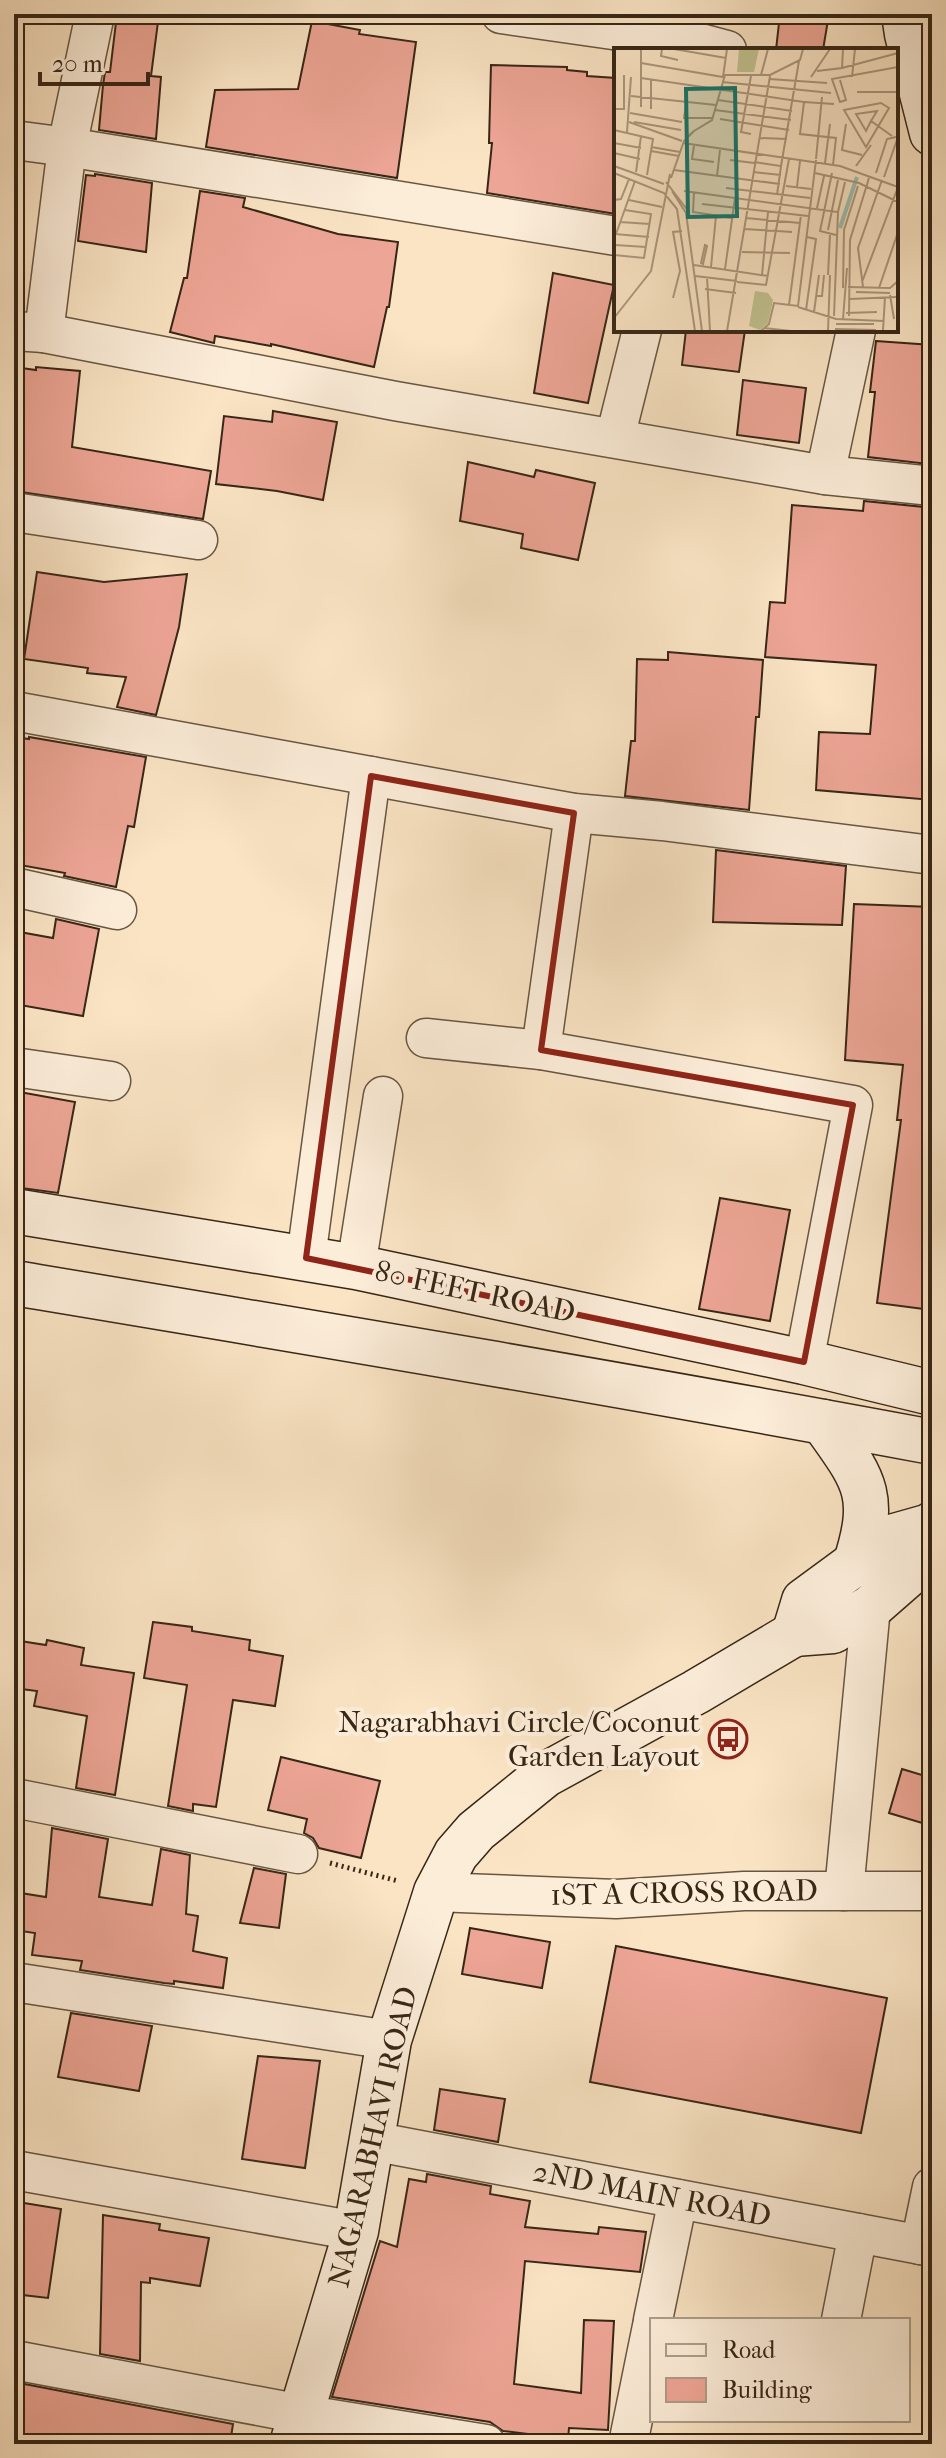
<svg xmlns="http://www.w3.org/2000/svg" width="946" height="2458" viewBox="0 0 946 2458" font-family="'IM FELL French Canon',serif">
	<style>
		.building { fill: #eda595; stroke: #372616; stroke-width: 2 }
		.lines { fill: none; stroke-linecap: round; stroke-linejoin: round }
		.street-casing { stroke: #685642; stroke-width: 41 }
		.secondary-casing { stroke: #372616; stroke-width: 47 }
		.path { stroke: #372616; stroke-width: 5; stroke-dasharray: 2 4; stroke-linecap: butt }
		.street { stroke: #fcedd9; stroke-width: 38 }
		.secondary { stroke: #fcedd9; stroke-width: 44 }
		.marked { fill: none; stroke: #8f2418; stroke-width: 6; stroke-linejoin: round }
		.labels { text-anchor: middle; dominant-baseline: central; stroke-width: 8; stroke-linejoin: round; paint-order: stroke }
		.street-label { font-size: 30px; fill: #372616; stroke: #fcedd9 }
		.poi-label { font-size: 30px; fill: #372616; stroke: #fcedd9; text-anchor: end }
		.inset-river { fill: none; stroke: #9ebfb3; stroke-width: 4 }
		.inset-road { fill: none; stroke: #ac987e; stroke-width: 2 }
		.view { fill: #0f766e; fill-opacity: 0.15; stroke: #0f766e; stroke-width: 4 }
		.inset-edge { fill: none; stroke: #372616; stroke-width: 4 }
	</style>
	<rect width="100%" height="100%" fill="#fae4c4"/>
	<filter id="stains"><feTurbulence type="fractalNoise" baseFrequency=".0025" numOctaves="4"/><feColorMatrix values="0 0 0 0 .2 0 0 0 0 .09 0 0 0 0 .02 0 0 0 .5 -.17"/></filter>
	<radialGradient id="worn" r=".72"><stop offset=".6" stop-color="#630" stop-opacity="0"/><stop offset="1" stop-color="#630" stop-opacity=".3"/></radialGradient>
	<g class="building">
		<path d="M117,14H159L151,76L161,77L156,139L99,130L103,85L105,72H110Z"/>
		<path d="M780,14H829L823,50H776Z"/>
		<path d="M312,21L360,30L359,34L416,42L397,178L206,147L215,90L298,89Z"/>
		<path d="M491,65L567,67V70L587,72V76L616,78V214L487,193L492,143H489Z"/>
		<path d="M95,174L152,183L146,252L78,241L86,175L95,176Z"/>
		<path d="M200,191L245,198L243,207L338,234L398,242L389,307H387L374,367L271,344V346L215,336L214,343L170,332L184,278H187Z"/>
		<path d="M553,273L614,285L588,403L534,393Z"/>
		<path d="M686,330H745L739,372L682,365Z"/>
		<path d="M876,341L932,345V426L928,464L868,457L875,392H870Z"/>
		<path d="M14,367L36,370V367L80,371L72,447L211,471L203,519L14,491Z"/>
		<path d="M743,380L806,388L799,443L737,435Z"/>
		<path d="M273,411L337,422L323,500L277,491L216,484L224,416L272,422Z"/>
		<path d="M468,462L534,477L536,470L595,483L578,560L521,548L523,534L460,521Z"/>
		<path d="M864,501L924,507L923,515H929L923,603L932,604V800L816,790L819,732L870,734L876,665L765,657L770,602L785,603L792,505L863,511Z"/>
		<path d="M37,572L104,582L187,574L179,627L156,715L117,707L126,677L87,673L88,668L24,659Z"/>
		<path d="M668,652L763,660L759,717H756L749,810L625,796L631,741H635L637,659L668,660Z"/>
		<path d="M14,737L29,739V737L146,757L134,827L128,826L116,887L64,876L65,873L14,864Z"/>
		<path d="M716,850L846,866L842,925L713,922Z"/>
		<path d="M854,904L932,907V1310L877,1303L901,1120H897L903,1065L845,1060Z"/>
		<path d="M56,919L99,929L83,1016L14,1004V931L53,938Z"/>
		<path d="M14,1091L75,1102L58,1193L14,1187Z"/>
		<path d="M720,1198L790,1210L770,1321L699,1309Z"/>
		<path d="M153,1622L192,1627V1631L250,1640L249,1650L283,1656L275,1706L233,1700L216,1807L193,1804V1811L168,1806L187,1685L144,1678Z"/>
		<path d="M14,1640L46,1645L47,1640L84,1648L81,1665L134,1673L115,1795L76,1788L87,1716L34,1706L37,1691L14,1688Z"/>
		<path d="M281,1757L380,1781L361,1858L319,1848L313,1838L304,1833L307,1819L268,1810Z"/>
		<path d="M902,1769L932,1778V1826L889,1813Z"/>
		<path d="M52,1828L108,1839L99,1897L152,1905L161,1849L190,1855L186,1914L198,1916L193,1951L227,1958L223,1988L174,1981V1984L164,1983L80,1970L82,1961L32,1955L35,1933L14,1930V1892L46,1897Z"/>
		<path d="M254,1868L286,1874L279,1928L240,1923Z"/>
		<path d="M470,1928L550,1942L542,1988L462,1974Z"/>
		<path d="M616,1946L887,1998L861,2133L590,2082Z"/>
		<path d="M71,2013L152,2026L139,2091L58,2077Z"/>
		<path d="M258,2056L320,2061L305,2168L242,2159Z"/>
		<path d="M440,2089L505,2099L498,2142L434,2130Z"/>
		<path d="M427,2174L491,2186L490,2194L530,2201L525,2227L598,2234L599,2227L646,2232L640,2272L525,2261L514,2384L581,2393L584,2320L614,2321L608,2430L569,2428L568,2439L503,2431L490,2422L332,2397L380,2241L397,2247L409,2179L426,2182Z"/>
		<path d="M24,2203L61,2209L48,2298L14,2294V2275Z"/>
		<path d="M103,2215L160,2224L159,2230L209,2238L200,2286L150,2278V2283L141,2282L140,2361L100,2354Z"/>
		<path d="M14,2382L233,2424L230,2444H14Z"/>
	</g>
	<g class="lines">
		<g class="street-casing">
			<g id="street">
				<path d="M501,14L697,42L727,50"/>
				<path d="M14,140L67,147L616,236"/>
				<path d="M14,331L44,333L67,147L95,14"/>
				<path d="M44,333L395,401L825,475L932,486"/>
				<path d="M615,438L642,330"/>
				<path d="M825,475L856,330"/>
				<path d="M14,512L198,540"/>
				<path d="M14,711L574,813L662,821L932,855"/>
				<path d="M14,887L117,910"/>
				<path d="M426,1038L541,1050L853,1105L804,1362"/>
				<path d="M541,1050L574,813"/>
				<path d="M14,1067L111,1081"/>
				<path d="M306,1258L371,776"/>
				<path d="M356,1267L383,1096"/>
				<path d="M14,1798L298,1854"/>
				<path d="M844,1891L871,1607"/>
				<path d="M436,1892L616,1899L744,1891H932"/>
				<path d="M14,1982L389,2040"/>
				<path d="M372,2141L932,2247"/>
				<path d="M14,2170L356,2231"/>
				<path d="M920,2245L932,2187"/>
				<path d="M653,2320L678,2199"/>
				<path d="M841,2320L858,2233"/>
				<path d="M14,2360L301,2414L486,2444"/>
				<path d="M628,2444L652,2326"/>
			</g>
		</g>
		<g class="secondary-casing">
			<g id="secondary">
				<path d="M904,14L907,34L932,133"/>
				<path d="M14,1211L356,1267L804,1362L932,1393"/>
				<path d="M14,1283C320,1334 627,1385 932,1442"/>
				<path d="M823,1422C864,1480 878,1493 855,1565"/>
				<path d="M930,1526L891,1537L804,1601L794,1634L833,1631L871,1607L919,1565L932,1524"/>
				<path d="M292,2444L356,2231L389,2040L436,1892L456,1854L476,1831L545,1775L696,1692L794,1634"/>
			</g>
		</g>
		<path class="path" d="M330,1863L398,1881"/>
		<use href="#street" class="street"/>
		<use href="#secondary" class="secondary"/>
	</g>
	<path class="marked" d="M371,776L574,813L541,1050L853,1105L804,1362L306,1258Z"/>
	<defs>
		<g id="bus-ring" transform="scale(2)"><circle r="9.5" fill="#fcedd9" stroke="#8f2418" stroke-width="1.5"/><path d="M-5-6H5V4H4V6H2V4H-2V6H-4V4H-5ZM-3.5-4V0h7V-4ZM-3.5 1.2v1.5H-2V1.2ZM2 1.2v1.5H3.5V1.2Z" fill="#8f2418"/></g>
	</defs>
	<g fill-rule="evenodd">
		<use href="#bus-ring" x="728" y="1739"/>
	</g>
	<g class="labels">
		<g class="street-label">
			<text transform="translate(475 1292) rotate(12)">80 FEET ROAD</text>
			<text transform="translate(684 1893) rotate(-1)">1ST A CROSS ROAD</text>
			<text transform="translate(373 2137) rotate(-77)">NAGARABHAVI ROAD</text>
			<text transform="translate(652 2194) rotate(11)">2ND MAIN ROAD</text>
		</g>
		<g class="poi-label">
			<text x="700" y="1722">Nagarabhavi Circle/Coconut<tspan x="700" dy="34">Garden Layout</tspan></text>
		</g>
	</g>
	<g transform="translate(614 48)">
		<rect width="284" height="284" fill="#fae4c4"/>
		<path d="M125,1H145L140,24H123ZM141,243L154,245L159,252L154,275L146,282L135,278Z" fill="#c2c391"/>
		<path class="inset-river" d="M226,180L243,129"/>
		<path class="inset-road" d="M48,1L47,8L64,12M60,1L112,10M27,15L109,29L113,1M228,20L284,5M203,23L228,20L229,1M147,27L154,1M197,29L216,1M238,29L241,1M27,30L190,54L186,86L222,90L219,117M155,31L213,35M226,32L232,52L226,54L218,31L284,19M108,34L217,45M243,44H284M17,48L102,57M73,52L70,70H98M104,52L178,63M190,54L220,56M267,55L275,60L252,99L230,62ZM27,59V1M0,61H10V27M37,61V32M101,62L177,72M16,65L68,74M106,71L175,82M257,73L263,63L242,66L252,83L257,73L278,88M15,74L68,93M20,74L67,82M232,76L228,102L248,107M0,82L39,91L33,127M80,83L98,72L111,27H156L186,12L189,1M13,84L17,29M137,86L127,84L137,28M145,90L173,91M0,95L27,100M69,95L226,118L284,139M80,98L78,111L100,114M37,99L66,104M37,103L65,108M0,105L26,111M202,111L208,49M116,112L140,115M140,114L167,118L163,147M211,115L216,76M0,118L50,136M167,118L185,13M242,118L257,97M60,122L166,136M22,124L27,88M139,124L167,127M0,125L50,145L63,161L81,283M201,125L245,135L284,154M218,125L206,183L222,187M262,125L273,91L282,89M103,128L106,102M270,129L284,89M57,130L70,93L80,83L73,89M52,134L75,164M172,138L197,141M183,139L186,113M112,140L196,150M58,143L72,165L88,283M70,143L121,150M80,144L79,164L118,170M0,152L7,151L15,131M15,152L48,159M88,156L194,168M203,160L210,128M224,164L231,134M132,170L186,175M6,174L36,176M131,181L178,184M214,182L224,132M1,186L35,189M2,186L21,133M1,197L32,199M91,197L93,198L89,216L87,215ZM128,204L176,205M0,207L30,210L37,166L11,162M80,217L154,228M97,219L102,168M111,221L121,150L224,164L220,268M148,227L154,164M214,227L216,187M81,228L123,233M93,229L96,283M123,234L152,237L175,111M248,234L284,139M234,239L276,240L284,233M249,239L244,200L268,132M229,240L230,182L244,138M265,240L284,184M91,241L122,245M242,244L276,245M276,247L280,271M202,248H208L210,227M59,250L66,223L59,184L68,183M236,251L282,249M175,257L187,167M184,259L222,271L270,273M192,262L202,191L193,189M200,264L205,227M232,265L263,264M235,268L236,192L255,130M0,270L37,223L56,126M229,271L233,220M222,276H260M150,280L177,283M221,281L262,282M269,282L271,249M113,283L156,28M147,283L155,276L160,255L184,258L202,112M214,283L216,227"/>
		<path class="view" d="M121,40L123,168L74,169L72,41Z"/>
		<rect width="284" height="284" class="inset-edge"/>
	</g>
	<rect width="946" height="2458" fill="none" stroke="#fae4c4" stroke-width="48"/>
	<rect x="16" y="16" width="914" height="2426" fill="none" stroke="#372616" stroke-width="4"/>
	<rect x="24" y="24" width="898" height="2410" fill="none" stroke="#372616" stroke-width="2"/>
	<rect x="650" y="2318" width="260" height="104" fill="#fcedd9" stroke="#ad9d8b" stroke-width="2"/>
	<rect x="666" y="2344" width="40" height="12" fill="#fcedd9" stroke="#ad9d8b" stroke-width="2"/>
	<text x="722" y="2358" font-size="24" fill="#372616">Road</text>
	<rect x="666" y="2378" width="40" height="24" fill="#eda595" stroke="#ad9d8b" stroke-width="2"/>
	<text x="722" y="2398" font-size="24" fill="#372616">Building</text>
	<path d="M40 72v12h108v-12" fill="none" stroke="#372616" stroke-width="4"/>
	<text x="52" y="72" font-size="24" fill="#372616" stroke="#fcedd9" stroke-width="6" paint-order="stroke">20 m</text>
	<rect width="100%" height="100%" filter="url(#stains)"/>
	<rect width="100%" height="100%" fill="url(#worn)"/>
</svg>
